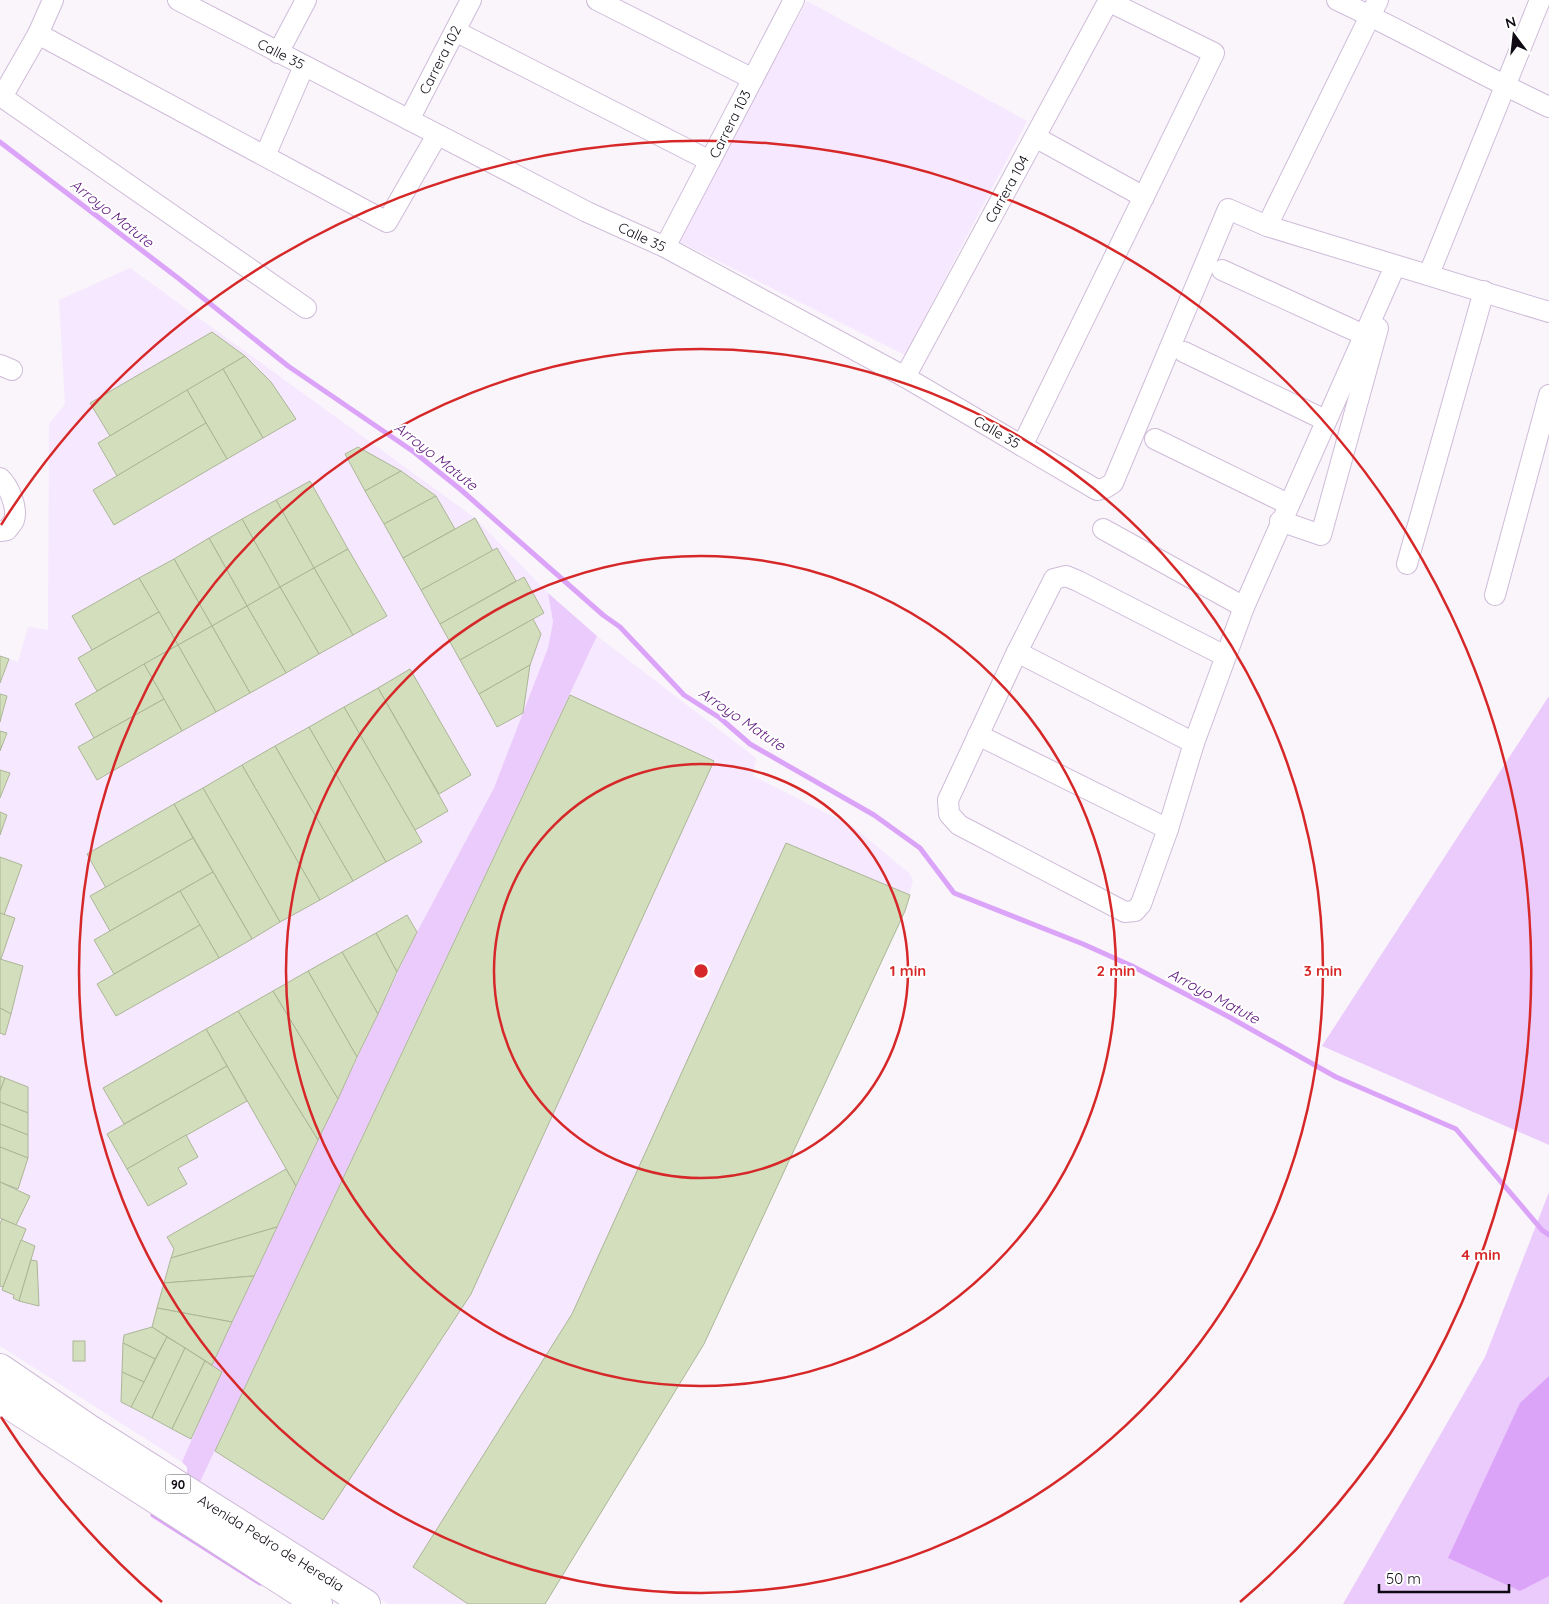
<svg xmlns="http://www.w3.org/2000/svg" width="1549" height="1604" viewBox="0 0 1549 1604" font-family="Quicksand,sans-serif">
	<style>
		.built { fill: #f6e8fe }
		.green { fill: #ebcbfc }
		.water { fill: #dca4f8 }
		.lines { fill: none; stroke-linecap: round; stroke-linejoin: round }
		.stream { stroke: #dca4f8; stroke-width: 5 }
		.building { fill: #d3debd; stroke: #abb696 }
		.minor-casing { stroke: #cfbcd9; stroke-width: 22 }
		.highway-casing { stroke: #cfbcd9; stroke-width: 30 }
		.minor { stroke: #fff; stroke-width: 20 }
		.highway { stroke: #fff; stroke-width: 28 }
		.ring { fill: none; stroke: #d62828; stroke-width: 2.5 }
		.labels { text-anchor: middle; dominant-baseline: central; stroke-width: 4; stroke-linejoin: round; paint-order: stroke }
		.shield { fill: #fff; stroke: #57535a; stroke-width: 1 }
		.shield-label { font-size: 12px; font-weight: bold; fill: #0f0913 }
		.street-label { font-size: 14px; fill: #0f0913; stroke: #fff }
		.water-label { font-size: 15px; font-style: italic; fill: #631f80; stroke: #fff }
		.centre { fill: #d62828; stroke: #fff; stroke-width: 2.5 }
		.ring-label { font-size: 15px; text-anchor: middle; font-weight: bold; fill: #d62828; stroke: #fff; stroke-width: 4; stroke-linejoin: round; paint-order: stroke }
	</style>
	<rect width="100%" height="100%" fill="#f9f5fb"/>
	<g class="built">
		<path d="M807,1L1027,121L905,355L676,240Z"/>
		<path d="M130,268L475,518L548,593L553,622L548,648L541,670L494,788L417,932L212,1365L222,1372L182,1462L0,1346V656L18,662L28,627L48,630L49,424L65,404L59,300Z"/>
		<path d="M597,636L756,758L753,776L852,826L909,873L913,880L905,911L704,1344L545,1604H388L200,1482Z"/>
	</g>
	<g class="green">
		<path d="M548,593L597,636L200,1482L187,1474V1467L182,1462L221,1372L212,1365L417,932L494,788L548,648L553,622Z"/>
		<path d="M1549,696V1145L1322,1046Z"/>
		<path d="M1549,1192V1604H1343L1485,1357Z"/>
	</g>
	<path class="water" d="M1549,1376V1576L1520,1591L1448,1558L1520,1403Z"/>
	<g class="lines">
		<g class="stream">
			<path d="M0,142L178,278L288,366L414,452L460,489L603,615L620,627L684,695L720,718L750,744L874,815L920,848L954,893L1083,944L1132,966L1231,1018L1336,1077L1456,1129L1542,1230L1549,1235"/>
			<path d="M153,1515L260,1583"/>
		</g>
	</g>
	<g class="building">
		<path d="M212,332L245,356L110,436L90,403Z"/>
		<path d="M245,356L271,382L296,419L263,438L223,369Z"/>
		<path d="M223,369L263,438L227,459L187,390Z"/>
		<path d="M187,390L206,423L117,476L98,443Z"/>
		<path d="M206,423L227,459L114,525L93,490Z"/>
		<path d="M358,447L401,471L365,491L345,454Z"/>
		<path d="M401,471L436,496L384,524L365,491Z"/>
		<path d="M310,481L348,549L314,568L276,500Z"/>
		<path d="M436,496L455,529L403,558L384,524Z"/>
		<path d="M276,500L314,568L280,587L242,519Z"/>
		<path d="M475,518L493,551L421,590L403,558Z"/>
		<path d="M242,519L280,587L247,606L209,538Z"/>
		<path d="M209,538L247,606L212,626L174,559Z"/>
		<path d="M497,548L516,581L440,624L421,590Z"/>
		<path d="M348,549L387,616L353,635L314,568Z"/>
		<path d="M174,559L212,626L178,645L139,578Z"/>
		<path d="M314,568L353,635L319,654L280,587Z"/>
		<path d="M524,577L544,613L460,660L440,624Z"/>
		<path d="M139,578L159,612L92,650L72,616Z"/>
		<path d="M280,587L319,654L286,673L247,606Z"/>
		<path d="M247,606L286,673L250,693L212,626Z"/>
		<path d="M159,612L178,645L97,691L78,658Z"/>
		<path d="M533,619L541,634L530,665L479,694L460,660Z"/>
		<path d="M212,626L250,693L216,712L178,645Z"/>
		<path d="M178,645L216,712L182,731L144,664Z"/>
		<path d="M0,656L9,659L0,683Z"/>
		<path d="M144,664L164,699L94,738L75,704Z"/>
		<path d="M530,665L523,713L497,727L479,694Z"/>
		<path d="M410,669L471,775L439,794L378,688Z"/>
		<path d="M378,688L448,811L415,830L344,707Z"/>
		<path d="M0,694L7,696L0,722Z"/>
		<path d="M570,695L714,761L471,1294L323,1520L215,1451Z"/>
		<path d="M164,699L182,731L97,780L78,747Z"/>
		<path d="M344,707L422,842L386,862L309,727Z"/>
		<path d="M309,727L386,862L353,881L275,746Z"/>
		<path d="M0,731L7,733L0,751Z"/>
		<path d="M275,746L353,881L320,900L242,765Z"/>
		<path d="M242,765L320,900L280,922L203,788Z"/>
		<path d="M0,770L10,773L0,798Z"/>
		<path d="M203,788L280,922L252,939L174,804Z"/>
		<path d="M174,804L193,838L106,888L87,854Z"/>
		<path d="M0,812L7,815L0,835Z"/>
		<path d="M193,838L213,872L110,931L90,896Z"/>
		<path d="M786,843L910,895L905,911L704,1344L545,1604H468L413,1567L572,1314Z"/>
		<path d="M0,857L22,865L4,915L0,913Z"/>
		<path d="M213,872L252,939L219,958L180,891Z"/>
		<path d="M180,891L200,925L114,974L94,940Z"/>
		<path d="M0,913L15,918L1,959H0Z"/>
		<path d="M407,915L417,932L397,972L376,933Z"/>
		<path d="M200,925L219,958L116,1016L97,984Z"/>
		<path d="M376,933L397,972L378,1014L342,952Z"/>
		<path d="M342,952L378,1014L357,1057L308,971Z"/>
		<path d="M0,959L23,966L11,1014L0,1008Z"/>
		<path d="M308,971L357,1057L338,1099L273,991Z"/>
		<path d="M273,991L338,1099L318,1140L238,1011Z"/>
		<path d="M0,1008L11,1014L5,1035L0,1033Z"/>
		<path d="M238,1011L318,1140L296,1186L206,1029Z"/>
		<path d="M206,1029L227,1066L124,1124L103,1088Z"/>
		<path d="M227,1066L247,1101L127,1169L107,1134Z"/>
		<path d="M0,1076L5,1078L0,1091Z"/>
		<path d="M5,1078L28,1087V1113L0,1102V1091Z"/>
		<path d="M0,1102L28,1113V1135L0,1124Z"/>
		<path d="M0,1124L28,1135V1158L0,1147Z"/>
		<path d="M186,1135L198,1157L178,1168L187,1184L148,1206L127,1169Z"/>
		<path d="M0,1147L28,1158L18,1189L0,1182Z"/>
		<path d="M286,1169L296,1186L277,1227L171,1258L174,1249L167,1237Z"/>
		<path d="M0,1182L30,1196L16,1225L0,1218Z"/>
		<path d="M2,1219L26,1229L3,1287L0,1286V1224Z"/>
		<path d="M277,1227L254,1276L164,1283L171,1258Z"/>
		<path d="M21,1240L35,1246L19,1301L13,1298L14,1295L2,1290Z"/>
		<path d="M31,1260L37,1261L39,1306L19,1301Z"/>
		<path d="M254,1276L232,1322L157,1308L164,1283Z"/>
		<path d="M157,1308L232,1322L212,1365L152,1327Z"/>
		<path d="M152,1327L167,1337L155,1359L123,1343L124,1335Z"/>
		<path d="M167,1337L185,1348L152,1418L131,1407Z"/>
		<rect x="73" y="1341" width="12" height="20"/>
		<path d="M123,1343L155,1359L144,1382L122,1372Z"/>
		<path d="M185,1348L205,1361L172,1429L152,1418Z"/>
		<path d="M205,1361L222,1372L191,1439L172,1429Z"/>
		<path d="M122,1372L144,1382L131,1407L121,1402Z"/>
	</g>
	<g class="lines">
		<g class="minor-casing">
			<g id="minor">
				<path d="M53,0L38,34L2,97L306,308"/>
				<path d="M178,0L587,212L665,247L905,377L1097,490L1105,488L1113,483L1228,209L1267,226L1549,312"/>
				<path d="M597,0L753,79"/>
				<path d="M1337,0C1409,34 1477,73 1549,107"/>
				<path d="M455,31L710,161"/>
				<path d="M38,34L387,222L437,135"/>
				<path d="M278,53L306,0"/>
				<path d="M409,120L471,0"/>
				<path d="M1035,137L1144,197"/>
				<path d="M265,156L304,66"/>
				<path d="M1267,226L1378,0"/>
				<path d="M665,247L794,0"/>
				<path d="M1222,270L1364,335"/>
				<path d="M1429,274L1540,0"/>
				<path d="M1184,352L1325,420"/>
				<path d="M0,365L12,370"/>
				<path d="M905,377L1109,0"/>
				<path d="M1155,439L1288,504"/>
				<path d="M1022,446L1214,53L1108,1"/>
				<path d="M0,478C9,486 18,508 14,520C13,523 9,527 7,530L0,531"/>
				<path d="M1280,521L1321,535L1378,328"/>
				<path d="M1103,529L1244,607"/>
				<path d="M1407,564L1484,291"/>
				<path d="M1495,595L1549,395"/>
				<path d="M1017,652L1194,743"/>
				<path d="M1225,656L1078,581L1066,576L1054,579L1017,652L948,800L949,814L959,825L1125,912L1135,911L1141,904L1168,829L1194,743L1244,607L1395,266"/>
				<path d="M978,735L1168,829"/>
			</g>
		</g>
		<g class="highway-casing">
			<g id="highway">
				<path d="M0,1368L88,1428L366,1604"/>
				<path d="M0,1399L318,1604"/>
			</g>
		</g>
		<use href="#minor" class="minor"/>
		<use href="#highway" class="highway"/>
	</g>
	<g class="ring">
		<circle cx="701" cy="971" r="207"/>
		<circle cx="701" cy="971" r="415"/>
		<circle cx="701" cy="971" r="622"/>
		<path d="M162 1602A830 830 0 0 1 1 1417M1 525A830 830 0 1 1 1240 1602"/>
	</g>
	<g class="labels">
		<rect class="shield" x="165.5" y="1474.5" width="25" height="19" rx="4"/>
		<g class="shield-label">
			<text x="178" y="1484">90</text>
		</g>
		<g class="street-label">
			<text transform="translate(281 54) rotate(27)">Calle 35</text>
			<text transform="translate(440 60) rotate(-63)">Carrera 102</text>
			<text transform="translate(730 124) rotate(-63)">Carrera 103</text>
			<text transform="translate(1007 189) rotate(-61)">Carrera 104</text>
			<text transform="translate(642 237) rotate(25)">Calle 35</text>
			<text transform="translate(997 432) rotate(30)">Calle 35</text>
			<text transform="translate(271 1543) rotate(32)">Avenida Pedro de Heredia</text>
		</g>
		<g class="water-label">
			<text transform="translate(112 213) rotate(38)">Arroyo Matute</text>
			<text transform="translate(436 456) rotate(38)">Arroyo Matute</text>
			<text transform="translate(742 719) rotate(34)">Arroyo Matute</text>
			<text transform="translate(1214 996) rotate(28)">Arroyo Matute</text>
		</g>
	</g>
	<circle cx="701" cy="971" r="8" class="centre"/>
	<g class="ring-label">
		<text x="908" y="976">1 min</text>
		<text x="1116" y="976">2 min</text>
		<text x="1323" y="976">3 min</text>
		<text x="1481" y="1260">4 min</text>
	</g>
	<g transform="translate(1514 35) rotate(345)" stroke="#ffffff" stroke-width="4" paint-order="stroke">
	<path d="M0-4L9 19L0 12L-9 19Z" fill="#0f0913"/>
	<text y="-8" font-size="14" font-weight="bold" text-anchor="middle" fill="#0f0913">N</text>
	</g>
	<path d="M1379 1584v8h130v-8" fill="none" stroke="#0f0913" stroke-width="2.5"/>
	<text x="1386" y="1584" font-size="15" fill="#0f0913" stroke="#ffffff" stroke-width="4" paint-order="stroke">50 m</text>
</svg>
